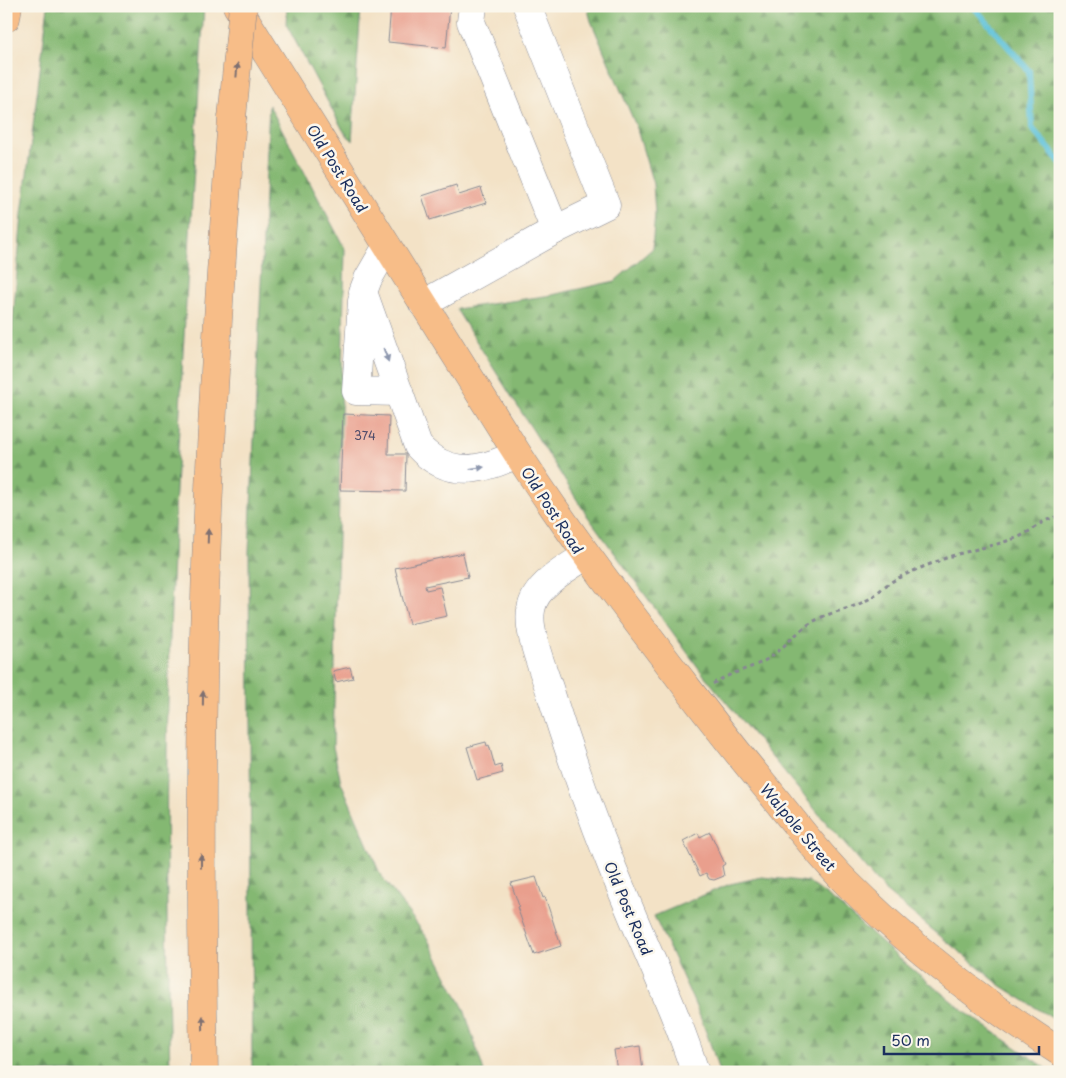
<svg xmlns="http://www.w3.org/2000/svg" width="1066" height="1078" viewBox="0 0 1066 1078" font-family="'Playpen Sans',sans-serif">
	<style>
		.forest { fill: url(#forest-firs); stroke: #507468 }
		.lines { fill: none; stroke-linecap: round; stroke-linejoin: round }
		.stream { stroke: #5bc1d9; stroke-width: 6 }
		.building { fill: #e99f8d }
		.minor-casing { stroke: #878892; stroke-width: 29 }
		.major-casing { stroke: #878892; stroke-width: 29 }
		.highway-casing { stroke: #878892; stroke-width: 29 }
		.path { stroke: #878892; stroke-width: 3; stroke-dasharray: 4 4; stroke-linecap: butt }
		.minor { stroke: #fff; stroke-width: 28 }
		.major { stroke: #f7bd88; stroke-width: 28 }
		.highway { stroke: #f7bd88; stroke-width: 28 }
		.highway-bridge-casing { stroke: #878892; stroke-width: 29; stroke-linecap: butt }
		.highway-bridge { stroke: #f7bd88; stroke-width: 28 }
		.oneway { fill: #7e6f71 }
		.oneway2 { fill: #8d97ae }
		.labels { text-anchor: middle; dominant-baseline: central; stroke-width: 5; stroke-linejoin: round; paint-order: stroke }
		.number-label { font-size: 12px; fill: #4e4b6a }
		.street-label { font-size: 15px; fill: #1b2f5e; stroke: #fbf7ec }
	</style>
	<defs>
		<pattern id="forest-firs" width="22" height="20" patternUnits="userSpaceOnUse" patternTransform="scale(1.25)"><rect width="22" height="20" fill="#84b872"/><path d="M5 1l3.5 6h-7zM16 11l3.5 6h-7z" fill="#6b9661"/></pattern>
	</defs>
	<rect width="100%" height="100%" fill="#fbf7ec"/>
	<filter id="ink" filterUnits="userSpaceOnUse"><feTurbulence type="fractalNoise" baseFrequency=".02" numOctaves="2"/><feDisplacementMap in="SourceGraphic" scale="10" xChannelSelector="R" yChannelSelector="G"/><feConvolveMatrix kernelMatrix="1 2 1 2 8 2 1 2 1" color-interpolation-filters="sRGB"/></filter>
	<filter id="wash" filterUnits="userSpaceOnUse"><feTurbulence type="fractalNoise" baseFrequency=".0096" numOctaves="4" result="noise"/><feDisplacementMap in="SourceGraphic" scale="20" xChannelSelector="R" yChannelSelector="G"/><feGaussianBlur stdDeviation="1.12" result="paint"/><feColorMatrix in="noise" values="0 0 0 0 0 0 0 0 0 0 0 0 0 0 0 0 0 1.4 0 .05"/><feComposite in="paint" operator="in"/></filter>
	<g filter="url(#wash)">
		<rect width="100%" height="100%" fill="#f3e2c6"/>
		<g class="forest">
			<path d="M48,6H204C190,238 174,470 168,702C165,825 167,949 170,1072H6V402L22,214Z"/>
			<path d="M287,6H361L352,141L343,130L286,24Z"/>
			<path d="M587,6H1060V1023L1000,985L884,890L818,813L703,674L586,514L456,309L552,295L615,281L652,249L655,213L653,184L636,126L591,21Z"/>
			<path d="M269,105L345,249L333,747L341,782L381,876L426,936L464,1009L484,1072H252L249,552Z"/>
			<path d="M762,877L809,882L838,904L900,959L965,1012L1052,1072H719C705,1019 677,966 654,916L730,884Z"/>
		</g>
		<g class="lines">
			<path class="stream" d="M973,6L1029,71L1032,128L1060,162"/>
		</g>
		<g id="blocks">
			<g class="building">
				<path d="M391,6H450L446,48L388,42Z"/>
				<path d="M456,185L459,195L481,188L486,203L430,220L422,196Z"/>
				<path d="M343,414L389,416L388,454H406L405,491L340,490Z"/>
				<path d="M463,553L468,577L425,586L426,590L440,587L447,616L409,624L395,568Z"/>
				<path d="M350,667L353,678L336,682L333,671Z"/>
				<path d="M486,742L487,746L489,745L495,767L501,765L503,773L477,780L467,747Z"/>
				<path d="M710,832L725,864L722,866L724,876L714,880L709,879L706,873L700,876L683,841L698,833L700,837Z"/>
				<path d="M536,877L543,898L545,897L561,946L534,955L517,907L519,906L511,883Z"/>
				<path d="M640,1046L643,1072H617L614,1050Z"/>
			</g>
		</g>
	</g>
	<g filter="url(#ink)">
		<use href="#blocks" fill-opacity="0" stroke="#878892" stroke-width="1"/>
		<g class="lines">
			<g class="minor-casing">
				<g id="minor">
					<path d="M473,6L471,22L555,230"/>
					<path d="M387,246L368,279L363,292L418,446C448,479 482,471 517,454"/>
					<path d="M362,301L356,391L399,392"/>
					<path d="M423,304L555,230L606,205L527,6"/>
					<path d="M586,556C568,567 534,586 531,610C527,633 544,671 551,694C573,765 598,835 627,903C650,959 677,1014 695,1072"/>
				</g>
			</g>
			<g class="major-casing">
				<path id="major" d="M237,6L512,445C560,521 614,592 669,664C699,703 729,743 761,781C789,815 815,851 846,882C911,947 983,1003 1060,1052"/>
			</g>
			<g class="highway-casing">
				<g id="highway">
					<path d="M6,18L8,6"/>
					<path d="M204,1072C200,858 200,643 212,429C217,326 224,222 232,118"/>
				</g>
			</g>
			<path class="path" d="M713,684C729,673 747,670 764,661C784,650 797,629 818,619C833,611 852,609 867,600C875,596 881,589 888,584C903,574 926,566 943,559C967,550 992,547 1016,538C1031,533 1043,517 1060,517"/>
			<use href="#minor" class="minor"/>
			<use href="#major" class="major"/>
			<use href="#highway" class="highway"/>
			<g class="highway-bridge-casing">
				<path id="highway-bridge" d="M232,118L243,6"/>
			</g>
			<use href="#highway-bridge" class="highway-bridge"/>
		</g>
		<defs><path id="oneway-solid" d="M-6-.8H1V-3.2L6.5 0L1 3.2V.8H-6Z" transform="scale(1.25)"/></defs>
		<g class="oneway">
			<use href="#oneway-solid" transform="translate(237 70) rotate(-85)"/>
			<use href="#oneway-solid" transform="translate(208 536) rotate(-88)"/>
			<use href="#oneway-solid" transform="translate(203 698) rotate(-89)"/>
			<use href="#oneway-solid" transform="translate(201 861) rotate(-90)"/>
			<use href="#oneway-solid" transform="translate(203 1023) rotate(-91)"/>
		</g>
		<g class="oneway2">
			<use href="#oneway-solid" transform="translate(386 355) rotate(70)"/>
			<use href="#oneway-solid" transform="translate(477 468) rotate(-7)"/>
		</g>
	</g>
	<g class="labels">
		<g class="number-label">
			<text x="365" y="435">374</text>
		</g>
		<g class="street-label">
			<text transform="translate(338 168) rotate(58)">Old Post Road</text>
			<text transform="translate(553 510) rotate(57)">Old Post Road</text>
			<text transform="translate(799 827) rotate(50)">Walpole Street</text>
			<text transform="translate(629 908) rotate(67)">Old Post Road</text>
		</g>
	</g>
	<rect width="1066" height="1078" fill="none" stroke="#fbf7ec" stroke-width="25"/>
	<path d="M884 1046v8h155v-8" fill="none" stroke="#1b2f5e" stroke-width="2.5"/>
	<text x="891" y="1046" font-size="15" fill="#1b2f5e" stroke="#fbf7ec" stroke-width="4" paint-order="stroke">50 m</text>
</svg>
